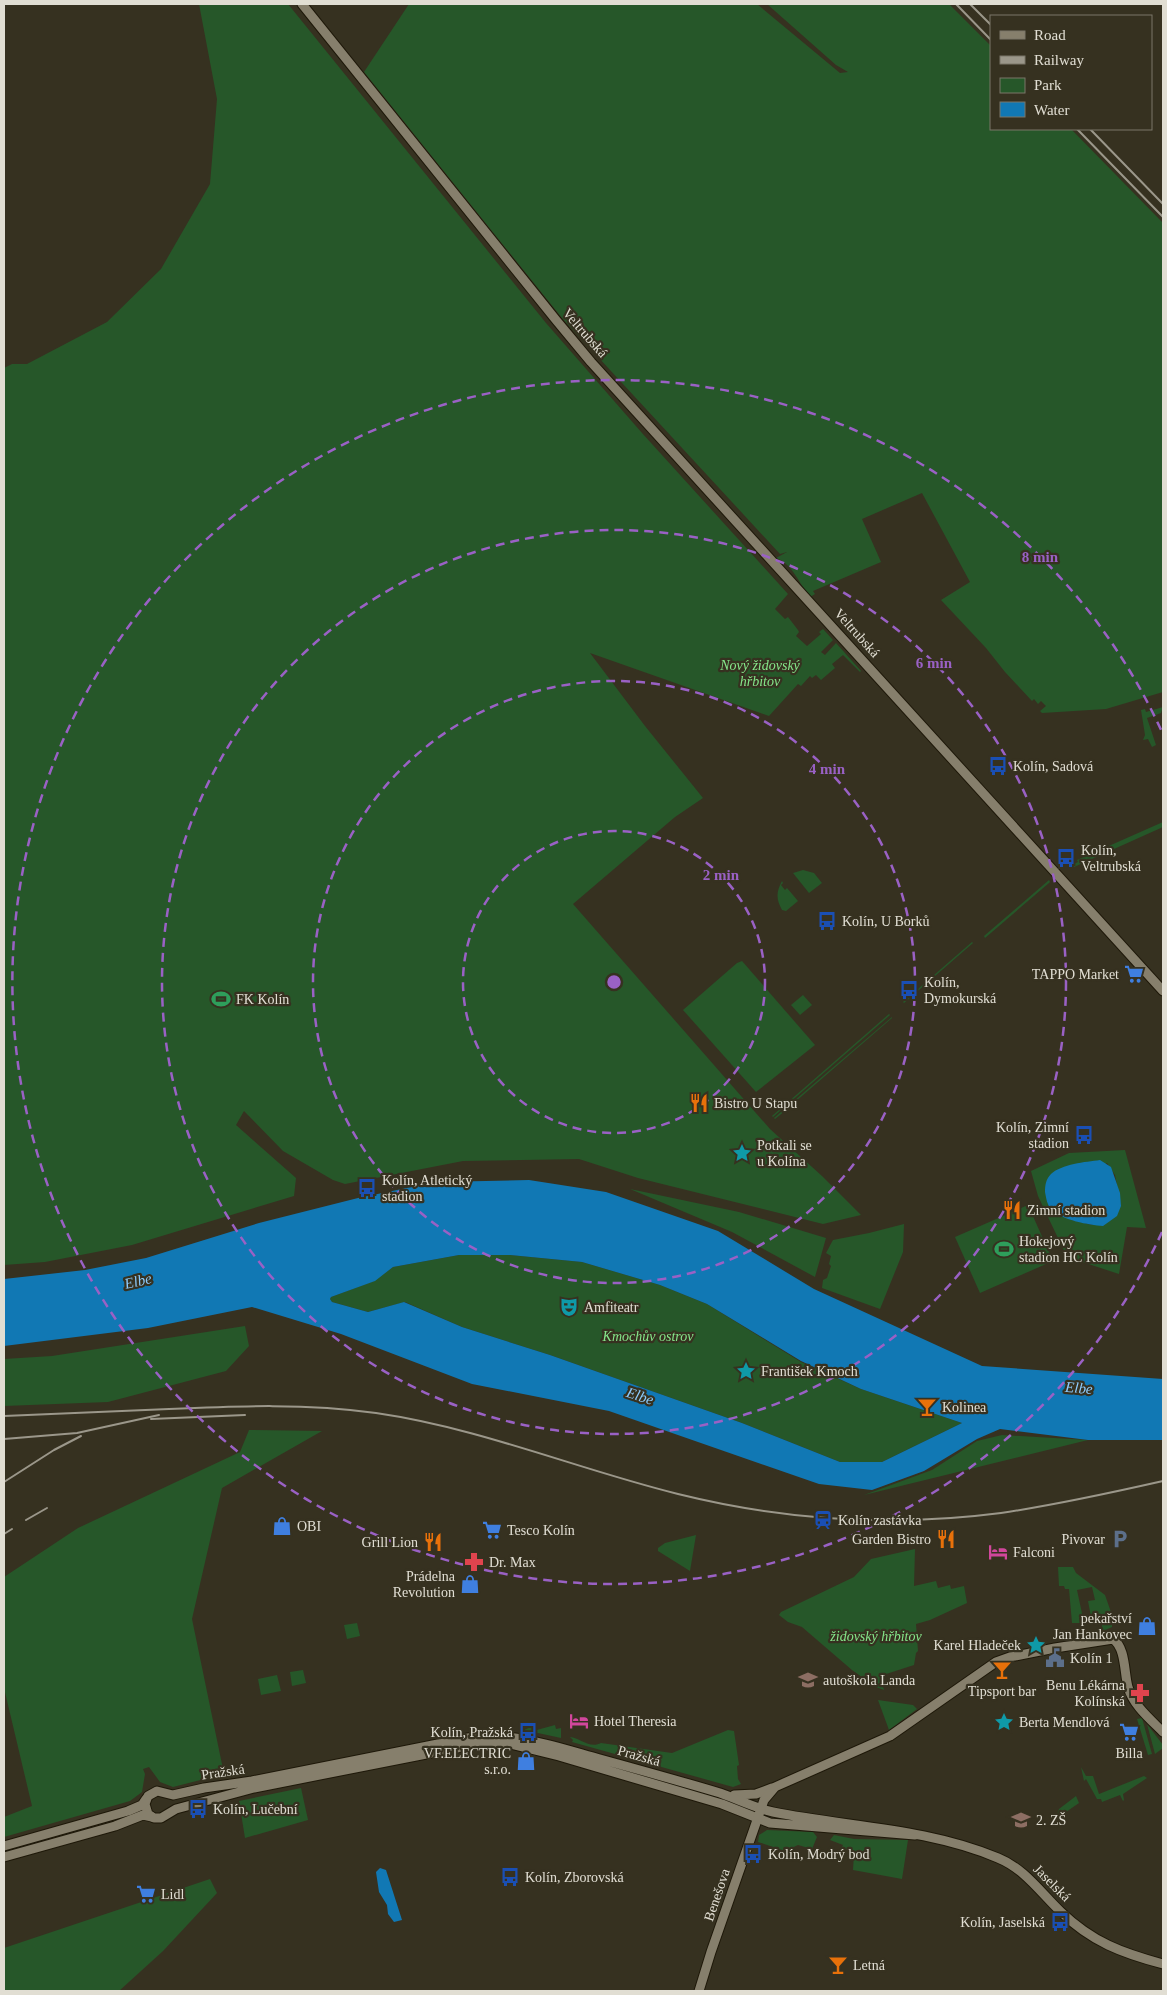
<svg xmlns="http://www.w3.org/2000/svg" width="1167" height="1995" viewBox="0 0 1167 1995" font-family="'Times New Roman',serif">
	<style>
		.green { fill: #265729; fill-rule: evenodd }
		.water { fill: #1178b4; fill-rule: evenodd }
		.lines { fill: none; stroke-linecap: round; stroke-linejoin: round }
		.secondary-casing { stroke: #1e1809; stroke-width: 11 }
		.secondary { stroke: #867f6c; stroke-width: 9 }
		.rail { stroke: #9b978a; stroke-width: 2 }
		.ring { fill: none; stroke: #9a61c5; stroke-width: 2.5; stroke-dasharray: 9 6 }
		.labels { text-anchor: middle; dominant-baseline: central; stroke-width: 4.5; stroke-linejoin: round; paint-order: stroke }
		.street-label { font-size: 14px; fill: #e1ded3; stroke: #363120 }
		.park-label { font-size: 14px; font-style: italic; fill: #85e68a; stroke: #363120 }
		.poi-label { font-size: 14px; fill: #e1ded3; stroke: #363120; text-anchor: start }
		.water-label { font-size: 15px; font-style: italic; fill: #8dcbfc; stroke: #363120 }
		.centre { fill: #9a61c5; stroke: #363120; stroke-width: 2.5 }
		.ring-label { font-size: 15px; text-anchor: middle; font-weight: bold; fill: #9a61c5; stroke: #363120; stroke-width: 4.5; stroke-linejoin: round; paint-order: stroke }
	</style>
	<rect width="100%" height="100%" fill="#363120"/>
	<g class="green">
		<path d="M199,4H288L546,323L642,433L788,594L775,609L785,619L788,617L798,630L799,632L796,636L807,646L821,634L819,632L823,629L833,640L821,652L825,655L836,643L861,671L860,672L843,655L832,664L835,668L821,680L816,675L812,678L810,676L801,686L798,684L769,716L590,653L645,726L703,798L675,817L573,904L770,1129L822,1176L861,1215L823,1224L638,1178L579,1159L463,1161L345,1184L333,1180L283,1151L244,1111L236,1125L296,1178L294,1196L132,1245L45,1262L4,1265V368L12,364H27L107,322L161,269L210,184L217,99Z"/>
		<path d="M409,4H757L840,73L848,72L836,65L767,4H949L991,46V129H1071L1163,223V692L1106,709L1042,713L1040,711L1046,706L1041,701L1038,704L1034,699L1032,701L1005,672L986,648L941,600L970,582L922,493L862,519L881,562L813,591L815,594L810,597C800,585 792,563 776,558L787,552L780,554L562,318L364,72Z"/>
		<path d="M1163,707L1161,713L1147,718L1156,745L1152,747L1148,739L1143,740L1145,735L1141,710L1145,709L1146,712Z"/>
		<path d="M1163,822V827L1074,867L1070,866L1073,863L1074,864L1078,862L1077,860Z"/>
		<path d="M803,870L814,873L822,883L809,893L793,873Z"/>
		<path d="M1049,880L1050,882L1049,883L985,938L984,936Z"/>
		<path d="M782,881L783,883L781,885L785,890L787,888L798,901L786,911L782,910C776,899 776,892 782,881Z"/>
		<path d="M972,942L973,943L904,1003L903,1002Z"/>
		<path d="M742,961L815,1045L756,1092L683,1010L737,963Z"/>
		<path d="M803,995L812,1005L800,1015L791,1005Z"/>
		<path d="M889,1014L890,1015L773,1117L772,1116Z"/>
		<path d="M892,1017V1018L780,1115L775,1119L774,1118Z"/>
		<path d="M1125,1150L1146,1228L1127,1227L1119,1274L1067,1257L1038,1196L1031,1171L1069,1153ZM1107,1163L1115,1175L1121,1206L1092,1225L1072,1220L1053,1211Z"/>
		<path d="M630,1189L739,1212L826,1238L815,1277L732,1232Z"/>
		<path d="M1028,1205L1053,1261L980,1293L955,1237Z"/>
		<path d="M904,1224L903,1252L880,1309L822,1288L823,1280L827,1278L831,1266L829,1264L831,1256L826,1253L833,1240L869,1233Z"/>
		<path d="M459,1255H510L582,1262L660,1285L707,1304L801,1362L861,1389L962,1423L882,1462H840L742,1423L550,1355L462,1327L405,1302L368,1312L332,1302L330,1299L331,1297L374,1281L393,1267Z"/>
		<path d="M245,1326L249,1346L226,1371L108,1402L4,1406V1359L52,1356Z"/>
		<path d="M249,1430L322,1431L222,1488L192,1619L224,1774L173,1787L160,1782L149,1767L143,1769L145,1774L142,1792L130,1801L4,1837V1817L32,1806L4,1688V1577L78,1528L240,1452Z"/>
		<path d="M1002,1435L1088,1440L864,1495L932,1470L977,1441Z"/>
		<path d="M696,1535L690,1571L658,1551V1548L665,1543Z"/>
		<path d="M915,1549L914,1586L936,1581L938,1588L950,1585L951,1589L964,1586L967,1603L930,1620L916,1624L918,1651L916,1653L914,1665L880,1676L884,1690L876,1687L852,1670L802,1627L788,1622L779,1615L781,1612L854,1577L871,1559Z"/>
		<path d="M1058,1567H1073L1076,1573L1105,1595L1112,1615V1627L1103,1631L1101,1621L1092,1622L1088,1601L1095,1600L1092,1587L1077,1590L1083,1618H1079L1080,1623H1072L1069,1589H1065L1064,1586H1059Z"/>
		<path d="M357,1623L360,1636L347,1639L344,1625Z"/>
		<path d="M303,1670L306,1683L292,1686L290,1672Z"/>
		<path d="M277,1675L281,1691L261,1695L258,1679Z"/>
		<path d="M878,1700L913,1705L917,1709L889,1730Z"/>
		<path d="M1142,1718L1152,1754L1148,1755L1137,1719Z"/>
		<path d="M1147,1724L1163,1745V1748L1155,1754Z"/>
		<path d="M555,1725L556,1729L561,1728V1738L524,1730L531,1727L533,1731Z"/>
		<path d="M728,1730L734,1731L739,1765L737,1766L738,1779L741,1784L733,1787L572,1742L573,1740L570,1737C580,1738 590,1749 601,1743L672,1753Z"/>
		<path d="M1081,1767L1086,1776H1093L1099,1794L1144,1776L1147,1778L1123,1794L1124,1800L1123,1801L1120,1795L1102,1802L1101,1799H1097L1086,1779L1084,1781Z"/>
		<path d="M301,1788L308,1820L245,1838L239,1801Z"/>
		<path d="M1076,1796L1079,1803L1066,1812L1063,1819L1056,1817L1059,1809Z"/>
		<path d="M767,1830L813,1832L817,1837L812,1849L798,1845L785,1851L758,1842L759,1835Z"/>
		<path d="M834,1835L854,1839L908,1840L902,1879L853,1870L854,1854L842,1847L843,1845L830,1840Z"/>
		<path d="M210,1879L217,1893L163,1951L119,1991H4V1948Z"/>
	</g>
	<g class="water">
		<path d="M1100,1160L1111,1167L1120,1193L1121,1206L1117,1216L1103,1226C1089,1225 1062,1220 1052,1210C1047,1206 1046,1197 1045,1192C1045,1185 1046,1179 1051,1174C1062,1164 1085,1162 1100,1160Z"/>
		<path d="M529,1180L606,1192L718,1231L814,1289L982,1366L1163,1379V1440H1088L1000,1429L977,1439L924,1471L872,1490L819,1484L609,1411L472,1384L341,1334L252,1307L148,1328L4,1346V1279L85,1270L146,1258L259,1223L358,1198L436,1182ZM459,1255H510L582,1262L660,1285L707,1304L801,1361L861,1389L962,1423L882,1462H840L742,1423L550,1355L462,1327L404,1302L368,1312L332,1302L330,1299L331,1297L375,1281L393,1267Z"/>
		<path d="M380,1868L386,1870L402,1920L394,1922L388,1914L387,1905L379,1892L376,1872Z"/>
	</g>
	<g class="lines">
		<g class="secondary-casing">
			<g id="secondary">
				<path d="M302,4L556,320L591,362L1163,991"/>
				<path d="M734,1795L756,1794L772,1788"/>
				<path d="M915,1835L770,1823L722,1804L559,1756L510,1744L489,1743L467,1746L254,1788L176,1809L161,1818H154L148,1814L145,1804L148,1796L157,1791L173,1795L204,1788L252,1781L478,1736C520,1734 560,1748 600,1759C640,1770 680,1781 720,1793C737,1799 755,1808 773,1812C848,1827 927,1828 998,1858C1025,1869 1040,1892 1061,1912C1092,1942 1122,1953 1163,1964"/>
				<path d="M4,1846L128,1811L142,1805L146,1799"/>
				<path d="M4,1857L115,1826L143,1815L152,1817"/>
				<path d="M699,1991L711,1952L764,1800L775,1787L890,1736L996,1662L1010,1657L1055,1648L1113,1639C1126,1648 1124,1673 1128,1687C1133,1705 1150,1719 1163,1732"/>
			</g>
		</g>
		<use href="#secondary" class="secondary"/>
		<g class="rail">
			<path d="M956,4L991,40"/>
			<path d="M970,4L991,25"/>
			<path d="M1077,129L1163,217"/>
			<path d="M1090,129L1163,204"/>
			<path d="M4,1416C59,1414 114,1411 169,1409C238,1406 307,1403 376,1413C480,1428 577,1469 678,1494C783,1520 894,1527 1001,1513C1055,1505 1110,1493 1163,1481"/>
			<path d="M151,1419L245,1415"/>
			<path d="M4,1439L77,1433L159,1415"/>
			<path d="M4,1482L54,1450L81,1436"/>
			<path d="M26,1520L47,1508"/>
			<path d="M4,1534L12,1529"/>
		</g>
	</g>
	<g class="ring">
		<circle cx="614" cy="982" r="151"/>
		<circle cx="614" cy="982" r="301"/>
		<circle cx="614" cy="982" r="452"/>
		<path d="M1162 1232A602 602 0 1 1 1162 732"/>
	</g>
	<defs>
		<g id="bus-bare" transform="scale(1.5)"><path d="M-5-6H5V4H4V6H2V4H-2V6H-4V4H-5ZM-3.5-4V0h7V-4ZM-3.5 1.2v1.5H-2V1.2ZM2 1.2v1.5H3.5V1.2Z" fill="#1a4fb4" stroke="#363120" stroke-width="2.5" paint-order="stroke"/></g>
		<g id="supermarket-bare" transform="scale(1.5)"><path d="M-6-5.5h2.5l.6 2H6L4.5 2H-2.5L-4.4-4H-6ZM-1.5 3.2a1.3 1.3 0 1 0 .1 0ZM3 3.2a1.3 1.3 0 1 0 .1 0Z" fill="#3f7fe0" stroke="#363120" stroke-width="2.5" paint-order="stroke"/></g>
		<g id="stadium-bare" transform="scale(1.5)"><path d="M0-5a6.5 5 0 1 0 0 10a6.5 5 0 1 0 0-10ZM-3.5-1.8h7v3.6h-7Z" fill="#2e9e5b" stroke="#363120" stroke-width="2.5" paint-order="stroke"/></g>
		<g id="restaurant-bare" transform="scale(1.5)"><path d="M-5-6h1v4h1v-4h1v4h1v-4h1v5L-1.5 .5V6h-2V.5L-5-1ZM5-6V6H3V1.5H1.5Q1.5-4 5-6Z" fill="#e8710a" stroke="#363120" stroke-width="2.5" paint-order="stroke"/></g>
		<g id="sight-bare" transform="scale(1.5)"><path d="M0-6L1.8-2.2L6-1.7L2.9 1.2L3.7 5.4L0 3.3L-3.7 5.4L-2.9 1.2L-6-1.7L-1.8-2.2Z" fill="#0f9aa8" stroke="#363120" stroke-width="2.5" paint-order="stroke"/></g>
		<g id="theatre-bare" transform="scale(1.5)"><path d="M-5-5.5Q0-4 5-5.5V0Q5 5 0 6Q-5 5-5 0ZM-3.3-2.5H-1v1.5H-3.3ZM1-2.5H3.3v1.5H1ZM-2.8 1Q0 5.5 2.8 1Z" fill="#0f9aa8" stroke="#363120" stroke-width="2.5" paint-order="stroke"/></g>
		<g id="bar-bare" transform="scale(1.5)"><path d="M-6-5H6L.8 .8V4.5H3.5V6h-7V4.5H-.8V.8Z" fill="#e8710a" stroke="#363120" stroke-width="2.5" paint-order="stroke"/></g>
		<g id="station-bare" transform="scale(1.5)"><path d="M-3-6H3Q5-6 5-4V2Q5 4 3 4L4.5 6H3L1.5 4h-3L-3 6H-4.5L-3 4Q-5 4-5 2V-4Q-5-6-3-6ZM-3.5-4v3h7v-3ZM-3.5 1v1.5H-2V1ZM2 1v1.5H3.5V1Z" fill="#1a4fb4" stroke="#363120" stroke-width="2.5" paint-order="stroke"/></g>
		<g id="shop-bare" transform="scale(1.5)"><path d="M-5-2.5h2.3a2.7 3.5 0 0 1 5.4 0H5L5.5 6h-11ZM-1.5-2.5h3a1.5 2.3 0 0 0-3 0Z" fill="#3f7fe0" stroke="#363120" stroke-width="2.5" paint-order="stroke"/></g>
		<g id="parking-bare" transform="scale(1.5)"><path d="M-3.5-5.5H1a3.5 3.5 0 0 1 0 7H-1V5.5H-3.5ZM-1-3.4V-.6H.8a1.4 1.4 0 0 0 0-2.8Z" fill="#5c6f8a" stroke="#363120" stroke-width="2.5" paint-order="stroke"/></g>
		<g id="hotel-bare" transform="scale(1.5)"><path d="M-6-4.5h1.5V1H6V5H4.5V3h-9V5H-6ZM-4 0a1.8 1.8 0 1 1 3.6 0ZM.5 0V-2.5h3Q6-2.5 6 0Z" fill="#d1479c" stroke="#363120" stroke-width="2.5" paint-order="stroke"/></g>
		<g id="pharmacy-bare" transform="scale(1.5)"><path d="M-2-6h4v4h4v4h-4v4h-4v-4h-4v-4h4Z" fill="#e0444e" stroke="#363120" stroke-width="2.5" paint-order="stroke"/></g>
		<g id="civic-bare" transform="scale(1.5)"><path d="M-.6-6.5H3V-4.5H.6V-3L4-1V1h2V6H-6V1h2V-1L-.6-3ZM-1.2 2.5V6h2.4V2.5Z" fill="#5c6f8a" stroke="#363120" stroke-width="2.5" paint-order="stroke"/></g>
		<g id="school-bare" transform="scale(1.5)"><path d="M0-5L7-2L0 1L-7-2ZM-4 1L0 2.5L4 1V4Q0 6-4 4Z" fill="#8d6e63" stroke="#363120" stroke-width="2.5" paint-order="stroke"/></g>
	</defs>
	<g fill-rule="evenodd">
		<use href="#bus-bare" x="998" y="766"/>
		<use href="#bus-bare" x="1066" y="858"/>
		<use href="#bus-bare" x="827" y="921"/>
		<use href="#supermarket-bare" x="1134" y="974"/>
		<use href="#bus-bare" x="909" y="990"/>
		<use href="#stadium-bare" x="221" y="999"/>
		<use href="#restaurant-bare" x="699" y="1103"/>
		<use href="#bus-bare" x="1084" y="1135"/>
		<use href="#sight-bare" x="742" y="1153"/>
		<use href="#bus-bare" x="367" y="1188"/>
		<use href="#restaurant-bare" x="1012" y="1210"/>
		<use href="#stadium-bare" x="1004" y="1249"/>
		<use href="#theatre-bare" x="569" y="1307"/>
		<use href="#sight-bare" x="746" y="1371"/>
		<use href="#bar-bare" x="927" y="1407"/>
		<use href="#station-bare" x="823" y="1520"/>
		<use href="#shop-bare" x="282" y="1526"/>
		<use href="#supermarket-bare" x="492" y="1530"/>
		<use href="#restaurant-bare" x="946" y="1539"/>
		<use href="#parking-bare" x="1120" y="1539"/>
		<use href="#restaurant-bare" x="433" y="1542"/>
		<use href="#hotel-bare" x="998" y="1552"/>
		<use href="#pharmacy-bare" x="474" y="1562"/>
		<use href="#shop-bare" x="470" y="1584"/>
		<use href="#shop-bare" x="1147" y="1626"/>
		<use href="#sight-bare" x="1036" y="1645"/>
		<use href="#civic-bare" x="1055" y="1658"/>
		<use href="#bar-bare" x="1002" y="1670"/>
		<use href="#school-bare" x="808" y="1680"/>
		<use href="#pharmacy-bare" x="1140" y="1693"/>
		<use href="#hotel-bare" x="579" y="1721"/>
		<use href="#sight-bare" x="1004" y="1722"/>
		<use href="#bus-bare" x="528" y="1732"/>
		<use href="#supermarket-bare" x="1129" y="1732"/>
		<use href="#shop-bare" x="526" y="1761"/>
		<use href="#bus-bare" x="198" y="1809"/>
		<use href="#school-bare" x="1021" y="1820"/>
		<use href="#bus-bare" x="753" y="1854"/>
		<use href="#bus-bare" x="510" y="1877"/>
		<use href="#supermarket-bare" x="146" y="1894"/>
		<use href="#bus-bare" x="1060" y="1922"/>
		<use href="#bar-bare" x="838" y="1965"/>
	</g>
	<g class="labels">
		<g class="street-label">
			<text transform="translate(585 333) rotate(49)">Veltrubská</text>
			<text transform="translate(857 633) rotate(48)">Veltrubská</text>
			<text transform="translate(639 1756) rotate(16)">Pražská</text>
			<text transform="translate(223 1772) rotate(-8)">Pražská</text>
			<text transform="translate(1052 1883) rotate(45)">Jaselská</text>
			<text transform="translate(717 1895) rotate(-71)">Benešova</text>
		</g>
		<g class="park-label">
			<text x="760" y="665">Nový židovský<tspan x="760" dy="16">hřbitov</tspan></text>
			<text x="648" y="1336">Kmochův ostrov</text>
			<text x="876" y="1636">židovský hřbitov</text>
		</g>
		<g class="poi-label">
			<text x="1013" y="766">Kolín, Sadová</text>
			<text x="1081" y="850">Kolín,<tspan x="1081" dy="16">Veltrubská</tspan></text>
			<text x="842" y="921">Kolín, U Borků</text>
			<text x="1119" y="974" text-anchor="end">TAPPO Market</text>
			<text x="924" y="982">Kolín,<tspan x="924" dy="16">Dymokurská</tspan></text>
			<text x="236" y="999">FK Kolín</text>
			<text x="714" y="1103">Bistro U Stapu</text>
			<text x="1069" y="1127" text-anchor="end">Kolín, Zimní<tspan x="1069" dy="16">stadion</tspan></text>
			<text x="757" y="1145">Potkali se<tspan x="757" dy="16">u Kolína</tspan></text>
			<text x="382" y="1180">Kolín, Atletický<tspan x="382" dy="16">stadion</tspan></text>
			<text x="1027" y="1210">Zimní stadion</text>
			<text x="1019" y="1241">Hokejový<tspan x="1019" dy="16">stadion HC Kolín</tspan></text>
			<text x="584" y="1307">Amfiteatr</text>
			<text x="761" y="1371">František Kmoch</text>
			<text x="942" y="1407">Kolinea</text>
			<text x="838" y="1520">Kolín zastávka</text>
			<text x="297" y="1526">OBI</text>
			<text x="507" y="1530">Tesco Kolín</text>
			<text x="931" y="1539" text-anchor="end">Garden Bistro</text>
			<text x="1105" y="1539" text-anchor="end">Pivovar</text>
			<text x="418" y="1542" text-anchor="end">Grill Lion</text>
			<text x="1013" y="1552">Falconi</text>
			<text x="489" y="1562">Dr. Max</text>
			<text x="455" y="1576" text-anchor="end">Prádelna<tspan x="455" dy="16">Revolution</tspan></text>
			<text x="1132" y="1618" text-anchor="end">pekařství<tspan x="1132" dy="16">Jan Hankovec</tspan></text>
			<text x="1021" y="1645" text-anchor="end">Karel Hladeček</text>
			<text x="1070" y="1658">Kolín 1</text>
			<text x="823" y="1680">autoškola Landa</text>
			<text x="1125" y="1685" text-anchor="end">Benu Lékárna<tspan x="1125" dy="16">Kolínská</tspan></text>
			<text x="1002" y="1691" text-anchor="middle">Tipsport bar</text>
			<text x="594" y="1721">Hotel Theresia</text>
			<text x="1019" y="1722">Berta Mendlová</text>
			<text x="513" y="1732" text-anchor="end">Kolín, Pražská</text>
			<text x="511" y="1753" text-anchor="end">VF.ELECTRIC<tspan x="511" dy="16">s.r.o.</tspan></text>
			<text x="1129" y="1753" text-anchor="middle">Billa</text>
			<text x="213" y="1809">Kolín, Lučební</text>
			<text x="1036" y="1820">2. ZŠ</text>
			<text x="768" y="1854">Kolín, Modrý bod</text>
			<text x="525" y="1877">Kolín, Zborovská</text>
			<text x="161" y="1894">Lidl</text>
			<text x="1045" y="1922" text-anchor="end">Kolín, Jaselská</text>
			<text x="853" y="1965">Letná</text>
		</g>
		<g class="water-label">
			<text transform="translate(138 1281) rotate(-13)">Elbe</text>
			<text transform="translate(1079 1388) rotate(5)">Elbe</text>
			<text transform="translate(640 1396) rotate(18)">Elbe</text>
		</g>
	</g>
	<circle cx="614" cy="982" r="8" class="centre"/>
	<g class="ring-label">
		<text x="1040" y="562">8 min</text>
		<text x="934" y="668">6 min</text>
		<text x="827" y="774">4 min</text>
		<text x="721" y="880">2 min</text>
	</g>
	<rect width="1167" height="1995" fill="none" stroke="#e1ded3" stroke-width="10"/>
	<rect x="990" y="15" width="162" height="115" fill="#363120" stroke="#7a7668"/>
	<rect x="1000" y="31" width="25" height="8" fill="#867f6c" stroke="#7a7668"/>
	<text x="1034" y="40" font-size="15" fill="#e1ded3">Road</text>
	<rect x="1000" y="56" width="25" height="8" fill="#9b978a" stroke="#7a7668"/>
	<text x="1034" y="65" font-size="15" fill="#e1ded3">Railway</text>
	<rect x="1000" y="78" width="25" height="15" fill="#265729" stroke="#7a7668"/>
	<text x="1034" y="90" font-size="15" fill="#e1ded3">Park</text>
	<rect x="1000" y="102" width="25" height="15" fill="#1178b4" stroke="#7a7668"/>
	<text x="1034" y="115" font-size="15" fill="#e1ded3">Water</text>
</svg>
